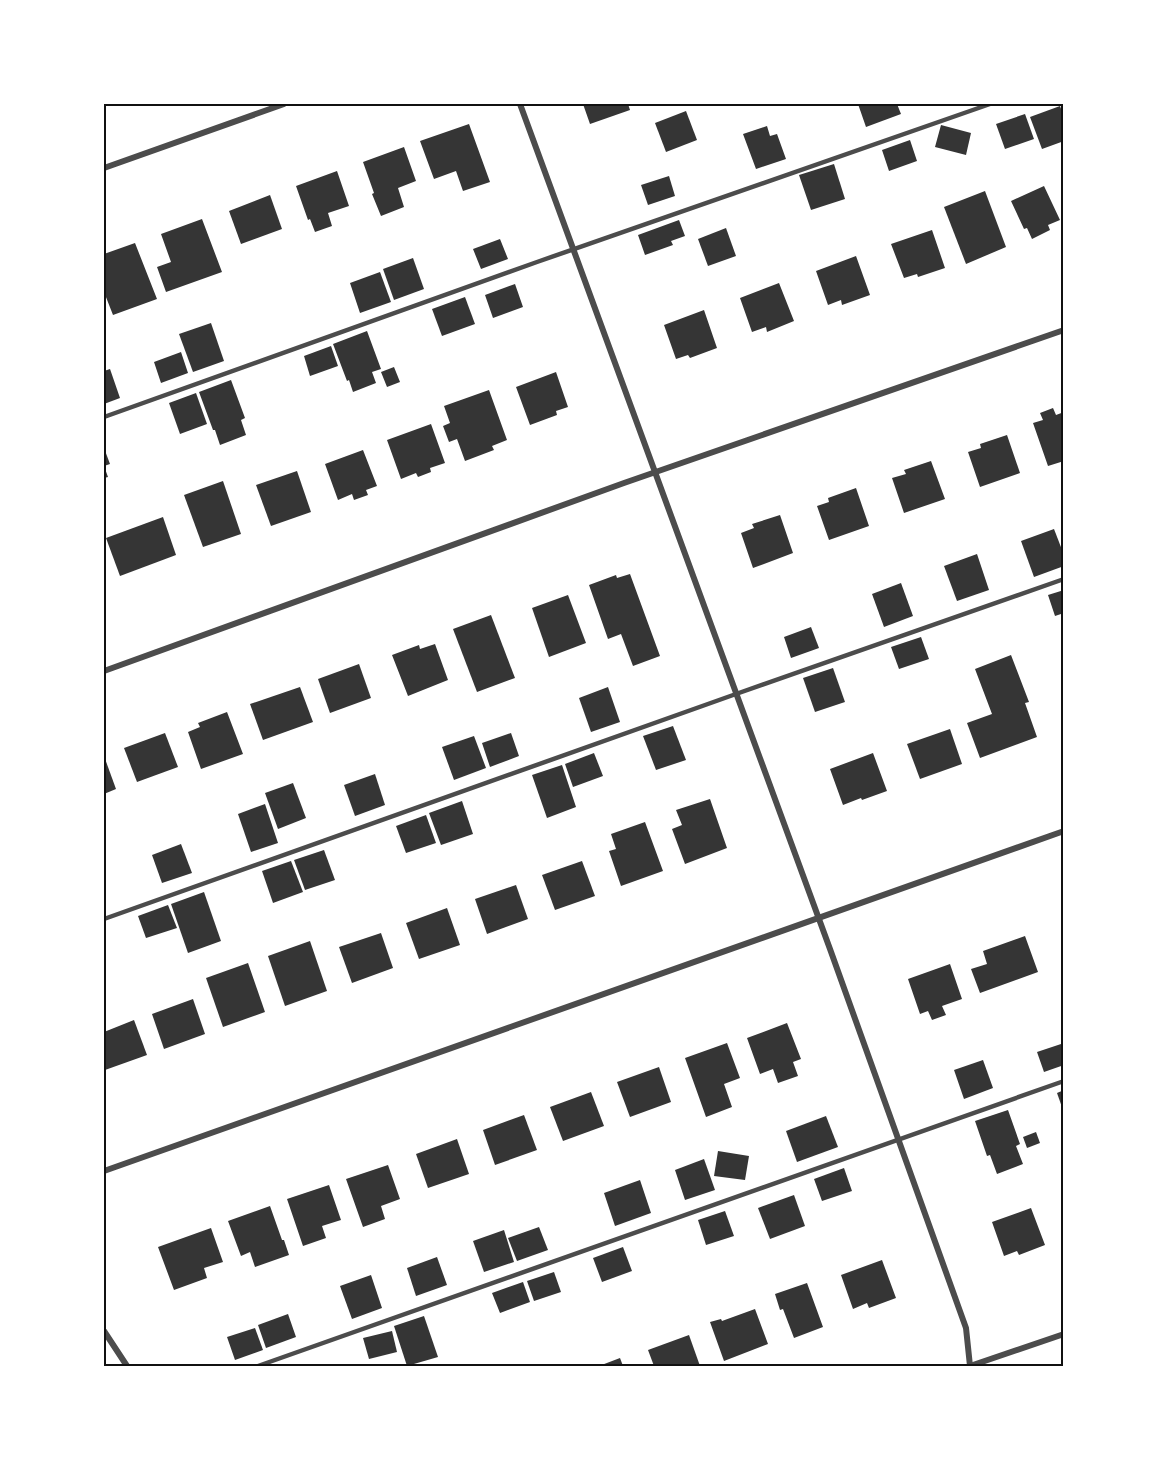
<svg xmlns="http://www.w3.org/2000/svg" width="1167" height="1470" viewBox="0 0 1167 1470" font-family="'Times New Roman',serif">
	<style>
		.building { fill: #353535 }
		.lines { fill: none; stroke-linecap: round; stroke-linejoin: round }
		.service { stroke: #4c4c4c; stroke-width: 4.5 }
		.minor { stroke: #4c4c4c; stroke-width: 6 }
		.neatline { fill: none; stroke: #111; stroke-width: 2 }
	</style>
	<rect width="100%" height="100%" fill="#fff"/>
	<g class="building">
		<path d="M583,104H628L630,110L590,124Z"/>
		<path d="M858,104H897L901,114L866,127Z"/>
		<path d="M1060,106L1064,117V141L1042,149L1030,117Z"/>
		<path d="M686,111L697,140L666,152L655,123Z"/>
		<path d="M1025,114L1034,139L1005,149L996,124Z"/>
		<path d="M469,124L490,182L463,191L456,171L434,179L420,141Z"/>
		<path d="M941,125L971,133L966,155L935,147Z"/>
		<path d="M767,126L770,136L777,134L786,159L756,169L743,134Z"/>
		<path d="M910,140L917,161L889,171L882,150Z"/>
		<path d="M404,147L416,181L398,188L404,207L381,216L372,194L374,193L363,162Z"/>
		<path d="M834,164L845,199L811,210L799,175Z"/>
		<path d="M337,171L349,206L328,213L332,226L315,232L310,219L308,220L296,186Z"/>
		<path d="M669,176L675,196L648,205L641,185Z"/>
		<path d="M1044,186L1060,220L1048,225L1050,230L1032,239L1027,228L1024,229L1011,201Z"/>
		<path d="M985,191L1006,247L966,264L944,207Z"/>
		<path d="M270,195L282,229L241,244L229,211Z"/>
		<path d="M202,219L222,272L166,292L157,267L171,262L161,234Z"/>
		<path d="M679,220L685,236L671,241L673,245L645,255L638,235Z"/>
		<path d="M726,228L736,256L708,266L698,239Z"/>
		<path d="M932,230L945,268L918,277L917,274L904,278L891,244Z"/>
		<path d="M500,239L508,259L481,269L473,249Z"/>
		<path d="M135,243L157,299L113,315L104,292H106L104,285V254Z"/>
		<path d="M856,256L870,295L842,305L841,300L828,305L816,271Z"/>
		<path d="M413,258L424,289L394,300L383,269Z"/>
		<path d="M380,272L391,302L360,313L350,283Z"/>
		<path d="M779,283L794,321L767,332L766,327L752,332L740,298Z"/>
		<path d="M515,284L523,307L493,318L485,295Z"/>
		<path d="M465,297L475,324L442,336L432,309Z"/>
		<path d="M704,310L717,348L690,358L688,355L676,359L664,325Z"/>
		<path d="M211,323L224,361L193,372L179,334Z"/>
		<path d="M367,331L381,369L372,372L376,383L353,392L349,380L347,381L333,344Z"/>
		<path d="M331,346L338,366L310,376L304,356Z"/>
		<path d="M181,352L188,373L161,383L154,362Z"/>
		<path d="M394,367L400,382L387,387L381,372Z"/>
		<path d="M110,369L120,398L104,404V371Z"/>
		<path d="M556,372L568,407L556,411L557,415L530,425L516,387Z"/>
		<path d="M231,380L245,418L241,420L246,435L220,445L215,430H213L199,392Z"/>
		<path d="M489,390L507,440L492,446L494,450L465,461L457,439L449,442L443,426L450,423L444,406Z"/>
		<path d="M196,393L207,424L180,434L169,403Z"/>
		<path d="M1053,408L1056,415L1064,412V461L1048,466L1033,423L1043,420L1040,413Z"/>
		<path d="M431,424L445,463L430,468L431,472L418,477L416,473L401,479L387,440Z"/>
		<path d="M1007,435L1020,473L980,487L968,452L981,448L980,444Z"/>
		<path d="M104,448L110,464L104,466L108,477L104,478Z"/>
		<path d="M363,450L377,486L366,490L368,495L354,500L352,494L338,500L325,464Z"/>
		<path d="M931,461L945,499L904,513L892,478L906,474L904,470Z"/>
		<path d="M297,471L311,512L271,526L256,485Z"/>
		<path d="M223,481L241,534L203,547L184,495Z"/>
		<path d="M856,488L869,526L829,540L817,506L829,502L828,498Z"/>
		<path d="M780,515L793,553L753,568L741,533L754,528L752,524Z"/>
		<path d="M163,517L176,555L120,576L106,538Z"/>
		<path d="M1054,529L1064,555V566L1034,577L1021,541Z"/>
		<path d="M977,554L989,590L957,601L944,566Z"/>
		<path d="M630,574L660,656L633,666L621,634L608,639L589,585L616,575L617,578Z"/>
		<path d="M901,583L913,616L884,627L872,594Z"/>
		<path d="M1064,590V613L1055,616L1048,595Z"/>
		<path d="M568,595L586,643L549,657L532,608Z"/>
		<path d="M491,615L515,678L477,692L453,629Z"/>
		<path d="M811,627L819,648L791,658L784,637Z"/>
		<path d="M921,637L929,659L899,669L891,647Z"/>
		<path d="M435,644L448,680L408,696L392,655L419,645L420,649Z"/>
		<path d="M1011,655L1029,702L1025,703L1037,737L980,758L967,723L992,714L975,669Z"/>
		<path d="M359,664L371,698L330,713L318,679Z"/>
		<path d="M833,668L845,702L815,712L803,678Z"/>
		<path d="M300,687L313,722L263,740L250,704Z"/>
		<path d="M608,687L620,722L591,732L579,698Z"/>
		<path d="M227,712L243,754L201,769L188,732L200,727L198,723Z"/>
		<path d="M673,726L686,760L656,770L643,736Z"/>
		<path d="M950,729L962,764L920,779L907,744Z"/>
		<path d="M165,733L178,767L137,782L124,748Z"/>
		<path d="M511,733L519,756L490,767L482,743Z"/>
		<path d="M474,736L486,768L454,780L442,747Z"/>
		<path d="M594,753L603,776L573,787L565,764Z"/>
		<path d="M873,753L887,791L862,800L861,798L843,805L830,769Z"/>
		<path d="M104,756L116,789L104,794Z"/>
		<path d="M562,765L576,807L547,818L532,775Z"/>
		<path d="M375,774L385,805L355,816L344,785Z"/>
		<path d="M293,783L306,818L278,829L265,793Z"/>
		<path d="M710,799L727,848L685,864L672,829L682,825L676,810Z"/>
		<path d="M462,801L473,834L441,845L429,813Z"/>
		<path d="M265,804L278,843L251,852L238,814Z"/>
		<path d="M426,815L436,843L406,853L396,826Z"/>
		<path d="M645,822L663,871L621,886L609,851L616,849L611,834Z"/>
		<path d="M181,844L192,873L162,883L152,855Z"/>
		<path d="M324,850L335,880L305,890L294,860Z"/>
		<path d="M291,861L303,892L273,903L262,871Z"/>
		<path d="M582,861L595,896L555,910L542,875Z"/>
		<path d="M516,885L528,919L487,934L475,899Z"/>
		<path d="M204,892L221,941L188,953L171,904Z"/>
		<path d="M168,905L177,928L146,938L138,916Z"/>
		<path d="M447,908L460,945L419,959L406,923Z"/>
		<path d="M381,933L393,968L352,983L339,947Z"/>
		<path d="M1025,936L1038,972L980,993L971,969L987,964L983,951Z"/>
		<path d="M310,941L327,991L285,1006L268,956Z"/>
		<path d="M248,963L265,1012L223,1027L206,978Z"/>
		<path d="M950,964L962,999L942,1006L946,1015L932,1020L928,1011L920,1014L908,979Z"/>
		<path d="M193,999L205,1034L164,1049L152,1014Z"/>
		<path d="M134,1020L147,1055L105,1070L104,1065V1032Z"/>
		<path d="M787,1023L801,1059L793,1062L798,1076L778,1083L773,1069L760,1074L747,1038Z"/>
		<path d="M727,1043L740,1078L724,1084L732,1107L706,1117L685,1058Z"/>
		<path d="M1064,1043V1065L1044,1072L1037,1052Z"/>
		<path d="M983,1060L993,1088L964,1099L954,1070Z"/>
		<path d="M659,1067L671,1102L630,1117L617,1082Z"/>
		<path d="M1064,1090V1110H1063L1057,1093Z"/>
		<path d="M591,1092L604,1126L563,1141L550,1107Z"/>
		<path d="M1008,1110L1020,1144L1016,1146L1023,1164L997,1174L990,1155L987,1156L975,1121Z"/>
		<path d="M524,1115L537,1150L495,1165L483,1130Z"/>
		<path d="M826,1116L838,1147L797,1162L786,1131Z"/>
		<path d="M1036,1132L1040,1143L1027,1148L1023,1137Z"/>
		<path d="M457,1139L469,1174L428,1188L416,1154Z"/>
		<path d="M718,1151L749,1156L745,1180L714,1176Z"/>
		<path d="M704,1159L715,1190L685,1200L675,1170Z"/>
		<path d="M388,1165L400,1199L381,1206L385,1219L363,1227L346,1179Z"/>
		<path d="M844,1168L852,1191L822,1201L814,1179Z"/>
		<path d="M640,1180L651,1213L615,1226L604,1193Z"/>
		<path d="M329,1185L341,1220L322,1226L326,1238L303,1246L287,1199Z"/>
		<path d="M794,1195L805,1226L770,1239L758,1208Z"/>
		<path d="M270,1206L282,1240H284L289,1255L255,1267L250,1252L241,1256L228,1221Z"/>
		<path d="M1031,1208L1045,1245L1019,1255L1017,1251L1004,1256L992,1222Z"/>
		<path d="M725,1211L734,1236L706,1245L698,1220Z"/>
		<path d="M539,1227L548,1250L517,1261L508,1238Z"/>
		<path d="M211,1228L223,1262L204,1268L207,1278L174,1290L158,1247Z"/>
		<path d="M504,1230L514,1262L484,1272L473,1241Z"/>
		<path d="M623,1247L632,1271L602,1282L593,1258Z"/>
		<path d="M437,1257L447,1285L416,1296L407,1268Z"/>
		<path d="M882,1260L896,1298L869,1308L867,1303L853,1309L841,1275Z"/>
		<path d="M554,1272L561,1292L534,1301L527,1281Z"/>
		<path d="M371,1275L382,1308L352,1319L340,1286Z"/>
		<path d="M523,1282L530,1302L500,1313L492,1293Z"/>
		<path d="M807,1283L823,1327L794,1338L783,1309L780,1310L775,1294Z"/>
		<path d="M755,1309L768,1344L724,1361L710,1322L721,1319L722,1321Z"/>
		<path d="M288,1314L296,1337L266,1348L258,1325Z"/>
		<path d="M424,1316L438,1357L407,1366L394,1326Z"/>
		<path d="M255,1328L263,1350L235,1360L227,1337Z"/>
		<path d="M392,1331L397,1352L369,1359L363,1338Z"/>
		<path d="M689,1335L700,1366H654L648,1350Z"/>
		<path d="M620,1358L623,1366H599Z"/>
	</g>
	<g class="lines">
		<g class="service">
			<path d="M104,417L537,262L990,104"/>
			<path d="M104,919L736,694L1064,579"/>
			<path d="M258,1366L1064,1081"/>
		</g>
		<g class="minor">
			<path d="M520,104L830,949L966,1328L970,1366"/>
			<path d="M104,168L284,104"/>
			<path d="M104,671L624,483L1064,330"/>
			<path d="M104,1171L1064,831"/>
			<path d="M104,1331L127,1366"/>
			<path d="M970,1366L1064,1334"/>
		</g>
	</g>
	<rect width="1167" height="1470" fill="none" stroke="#ffffff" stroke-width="210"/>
	<rect x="105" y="105" width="957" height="1260" class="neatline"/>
</svg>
